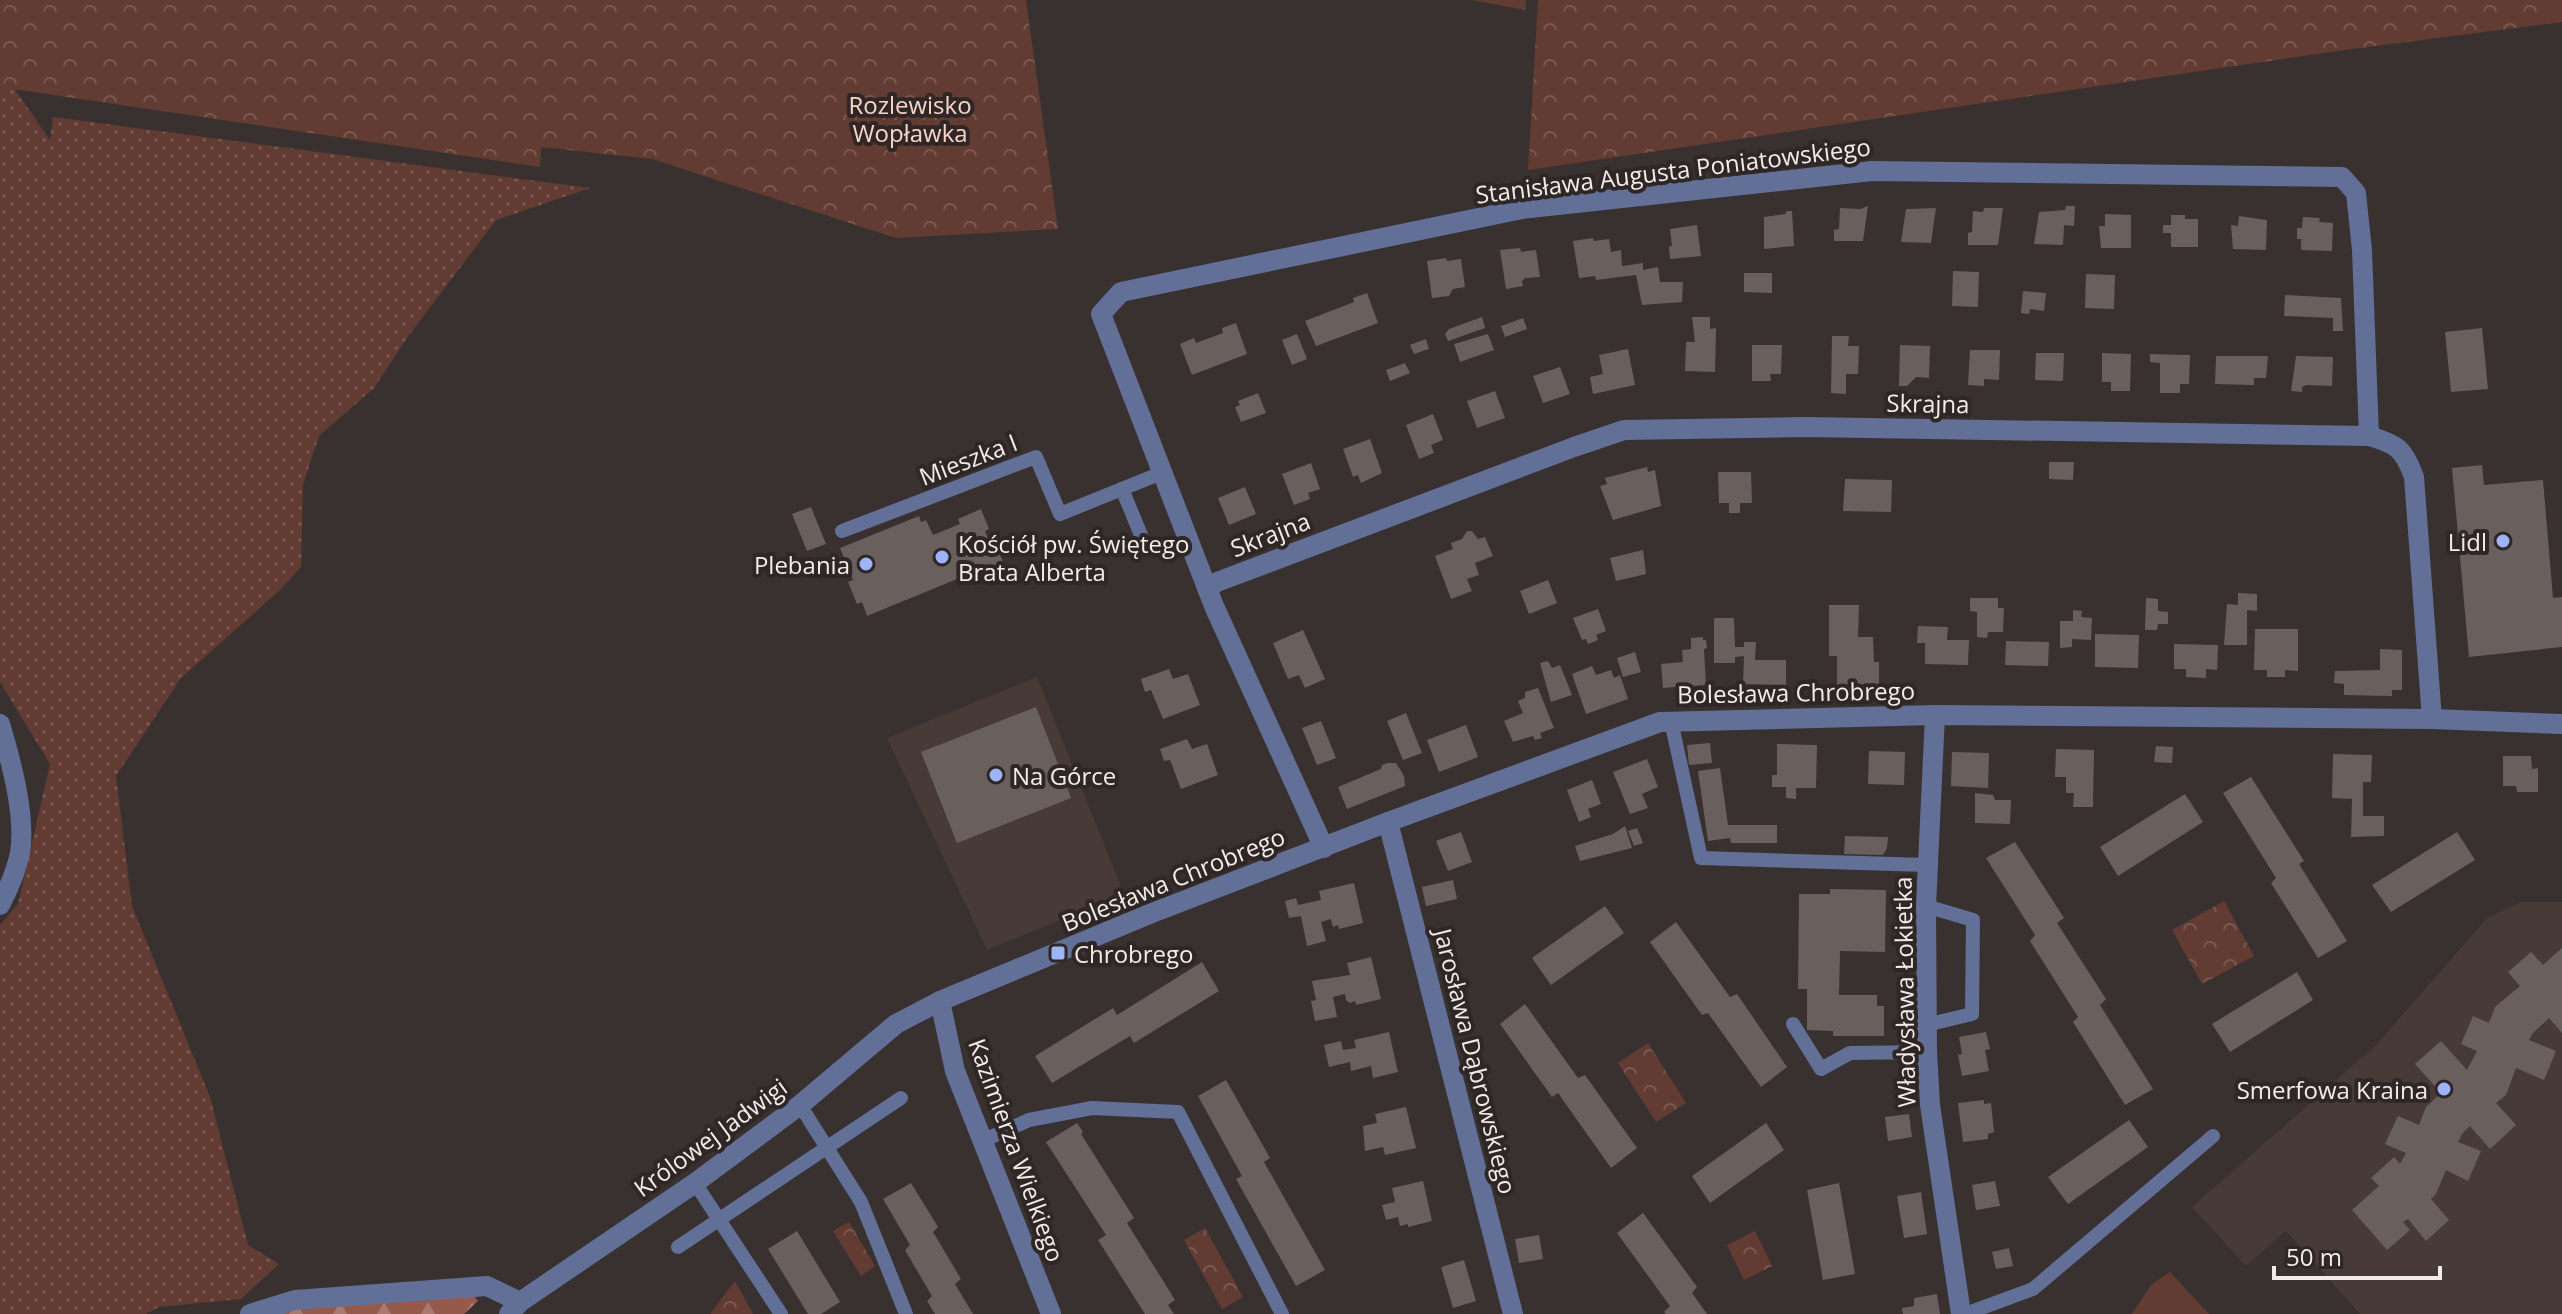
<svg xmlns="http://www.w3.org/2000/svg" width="2562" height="1314" viewBox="0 0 2562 1314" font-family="'Open Sans',sans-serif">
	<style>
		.built { fill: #483a37 }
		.grass { fill: url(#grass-dots) }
		.forest { fill: url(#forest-firs) }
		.park { fill: url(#park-crowns) }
		.pitch { fill: #623b32 }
		.building { fill: #69605e }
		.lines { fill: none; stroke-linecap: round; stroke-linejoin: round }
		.lane { stroke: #626f97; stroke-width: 14 }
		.street { stroke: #626f97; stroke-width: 20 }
		.poi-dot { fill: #9db4fd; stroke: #2f2725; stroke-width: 3 }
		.labels { text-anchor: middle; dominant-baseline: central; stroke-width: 8; stroke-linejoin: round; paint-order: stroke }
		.park-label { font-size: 24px; fill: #f9d3ca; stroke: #2f2725 }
		.street-label { font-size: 24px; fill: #f1ebea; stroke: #2f2725 }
		.poi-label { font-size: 24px; fill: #f1ebea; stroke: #2f2725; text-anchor: end }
	</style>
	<defs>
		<pattern id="grass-dots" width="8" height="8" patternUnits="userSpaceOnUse" patternTransform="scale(2)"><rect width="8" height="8" fill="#623b32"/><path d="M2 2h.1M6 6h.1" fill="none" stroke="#795850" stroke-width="1.8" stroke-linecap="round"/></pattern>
		<pattern id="forest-firs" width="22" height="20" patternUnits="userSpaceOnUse" patternTransform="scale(2)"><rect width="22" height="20" fill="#965a4d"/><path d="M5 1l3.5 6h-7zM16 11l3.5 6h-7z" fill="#aa7a6f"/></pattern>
		<pattern id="park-crowns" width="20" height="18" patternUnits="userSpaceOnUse" patternTransform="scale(2)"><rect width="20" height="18" fill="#623b32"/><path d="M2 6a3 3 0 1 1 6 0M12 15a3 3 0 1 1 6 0" fill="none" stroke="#795850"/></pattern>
	</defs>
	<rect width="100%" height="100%" fill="#39312f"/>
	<g class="built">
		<path d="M1037,677L1124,894L987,950L887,738Z"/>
		<path d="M2521,902H2562V1314H2360L2286,1231L2246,1266L2192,1207L2376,1045L2487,918Z"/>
	</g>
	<path class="grass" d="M0,68L50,140L53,117L590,188L496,220L409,335L374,388L319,436L303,485L301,567L279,591L181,678L116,776L132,906L210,1097L248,1245L279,1264L241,1299L159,1307L146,1314H0V925L18,904L50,764L0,682Z"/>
	<path class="forest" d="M471,1292L478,1301L464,1314H274L297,1308Z"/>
	<g class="park">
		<path d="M0,0H1026L1058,229L896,238L652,159L541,147L540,167L0,87Z"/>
		<path d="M1472,0H1526L1525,10Z"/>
		<path d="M1538,0H2562V22L2330,52L1528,170Z"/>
		<path d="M2224,901L2254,956L2202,984L2172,930Z"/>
		<path d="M1648,1043L1686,1103L1656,1122L1618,1063Z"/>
		<path d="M849,1222L875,1266L861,1276L833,1231Z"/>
		<path d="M1205,1228L1243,1297L1222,1309L1184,1240Z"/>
		<path d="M1755,1231L1772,1266L1744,1280L1727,1245Z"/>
		<path d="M735,1281L753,1314H710Z"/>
	</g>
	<path class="pitch" d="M2170,1272L2209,1314H2132L2151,1285Z"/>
	<g class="building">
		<path d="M1868,206L1863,241H1834V230L1839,229L1840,208L1861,209Z"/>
		<path d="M2066,206H2075L2074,226L2064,225L2063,245L2034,244L2039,212L2065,210Z"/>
		<path d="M1936,208L1931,243L1901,242L1906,209Z"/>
		<path d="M1984,208H2003L1998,245H1968V233L1972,232L1973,211L1983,212Z"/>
		<path d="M1787,211H1792L1794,246L1764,249V217L1785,214Z"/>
		<path d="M2105,214L2131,215V248H2101L2099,226H2105Z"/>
		<path d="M2171,215H2185V219H2198V247H2171V233H2163V225H2171Z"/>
		<path d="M2239,216L2267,220L2266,250L2233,249L2231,225L2238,226Z"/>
		<path d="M2303,217L2320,218L2319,222L2333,223L2332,251L2301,250V239H2297V228H2302Z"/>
		<path d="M1697,225L1701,256L1670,259L1669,246H1672L1670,229Z"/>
		<path d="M1593,238L1594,241L1609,239L1611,252L1621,250L1622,266L1643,263V270L1658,267L1660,282H1683L1682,302L1642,305L1636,275L1596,280L1595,276L1579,278L1573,241Z"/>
		<path d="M1520,248L1521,252L1536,250L1540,277L1525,278L1522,281L1523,286L1506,289L1500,250Z"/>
		<path d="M1446,258L1447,261L1461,259L1465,287L1453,289L1449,296L1432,298L1427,261Z"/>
		<path d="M1953,271L1979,272L1978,307L1952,306Z"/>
		<path d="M1744,273H1772V293L1744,292Z"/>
		<path d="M2086,274L2115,275L2114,309L2085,308Z"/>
		<path d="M2023,291L2046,293L2044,311L2030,309L2029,314L2021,313Z"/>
		<path d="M1367,293L1378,323L1316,346L1305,321L1354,302L1353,298Z"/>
		<path d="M2285,295L2341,298L2343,331H2333V318L2284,316Z"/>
		<path d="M1482,317L1485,328L1448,341L1445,334L1449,329Z"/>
		<path d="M1692,317H1710V329L1716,328L1715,372L1685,371L1686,342H1695Z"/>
		<path d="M1523,318L1527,329L1505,337L1501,326Z"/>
		<path d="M1236,323L1247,354L1192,375L1180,344L1194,338L1196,343L1223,333L1222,328Z"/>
		<path d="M2482,328L2488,389L2451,392L2445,332Z"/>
		<path d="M1297,334L1307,359L1292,365L1282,340Z"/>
		<path d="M1488,334L1494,350L1460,362L1454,344Z"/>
		<path d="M1832,336H1849L1848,346H1859L1858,374H1846V394L1831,393Z"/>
		<path d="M1426,339L1429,349L1414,354L1410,345Z"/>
		<path d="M1752,345H1782L1781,374H1770L1771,381H1752Z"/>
		<path d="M1900,345L1930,346L1929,378L1916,377L1907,386H1899Z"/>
		<path d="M1628,349L1635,385L1593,394L1590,377L1603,374L1599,355Z"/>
		<path d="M1970,350H2000L1999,380L1984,379V386L1968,385Z"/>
		<path d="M2036,353H2064L2063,381L2035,380Z"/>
		<path d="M2102,353L2131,354L2130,391H2111V382H2102Z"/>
		<path d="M2150,354L2190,355L2189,384H2180V393H2160V363L2150,362Z"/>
		<path d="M2216,356H2268L2266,378H2254V385L2215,384Z"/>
		<path d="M2296,356L2333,357L2332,386L2307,385L2302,387V392L2291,391Z"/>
		<path d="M1405,363L1410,373L1390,381L1386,370Z"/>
		<path d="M1560,367L1570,394L1543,403L1533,376Z"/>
		<path d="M1495,391L1505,418L1477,428L1467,401Z"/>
		<path d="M1258,393L1266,413L1241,422L1235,407L1240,405L1238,401Z"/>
		<path d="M1433,414L1443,440L1431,445L1434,453L1419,459L1406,425Z"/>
		<path d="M1370,439L1382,473L1361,483L1358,475L1353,477L1343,449Z"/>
		<path d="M2049,462H2074L2073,480L2049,479Z"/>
		<path d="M1311,463L1320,489L1308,493L1310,499L1294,505L1282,474Z"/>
		<path d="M2482,465L2484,485L2543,480L2553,598L2562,597V647L2469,657L2452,468Z"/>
		<path d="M1647,467L1648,472L1655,470L1661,506L1613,520L1600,486L1607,484L1605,478Z"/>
		<path d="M1718,472H1751L1752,503H1740V513H1729V503H1719Z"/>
		<path d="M1845,479L1892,480L1891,512L1843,511Z"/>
		<path d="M1245,487L1256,514L1229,525L1218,498Z"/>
		<path d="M811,507L826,544L807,551L792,514Z"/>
		<path d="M981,509L989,529L985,531L992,549L997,547L1005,567L990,573L987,566L983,568L986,576L982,577L979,570L867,616L862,602L857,604L848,582L853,580L840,548L919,516L921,522L926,520L933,535L960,524L958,519Z"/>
		<path d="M1467,531H1472L1478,539L1485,537L1493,556L1475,563L1479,575L1467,579L1472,591L1451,599L1435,556L1453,549L1451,543L1462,539Z"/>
		<path d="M1643,550L1646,574L1616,581L1610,558Z"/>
		<path d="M1548,580L1557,603L1529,614L1520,591Z"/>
		<path d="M2238,593L2257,594V611L2247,610V645H2224L2227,604L2238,605Z"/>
		<path d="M1970,598H1998V608H2004L2003,632H1988L1987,638L1977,637V612L1970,611Z"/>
		<path d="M2146,598L2158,599V611L2168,612V624H2158L2157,630H2145Z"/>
		<path d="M1829,605H1859L1858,637H1873L1874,662H1879V686L1837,685V656H1829Z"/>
		<path d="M1598,609L1606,631L1596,635L1598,640L1588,644L1586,639L1582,640L1573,618Z"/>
		<path d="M2073,610L2082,611L2081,617L2092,618L2091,640L2072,639V647L2060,648V621H2073Z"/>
		<path d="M1714,618H1734L1735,647H1744V642H1756L1755,660H1786V685L1743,684L1744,656L1735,657V663H1714Z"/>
		<path d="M1918,626L1948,627L1947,640H1969L1968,665L1925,664V643H1917Z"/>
		<path d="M2255,629H2298V671L2285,670V677H2267V670H2254Z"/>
		<path d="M1303,630L1325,679L1305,688L1299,675L1288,679L1273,643Z"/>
		<path d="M2095,634L2139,635L2138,668L2095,667Z"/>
		<path d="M1703,637V640H1706L1707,648L1704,649L1706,685L1692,686L1693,691H1687V686L1663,688L1661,664L1683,662L1682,650L1691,649V638Z"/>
		<path d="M2006,641L2049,642L2048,666L2005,665Z"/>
		<path d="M2174,644L2218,645L2217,670L2206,669V678L2186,677V669H2174Z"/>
		<path d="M2380,649L2402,650V690H2392V696L2344,695V684L2334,683L2335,671L2380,670Z"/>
		<path d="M1635,652L1641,672L1623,677L1617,658Z"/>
		<path d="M1548,661L1552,668L1560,665L1572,695L1551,702L1540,663Z"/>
		<path d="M1592,666L1596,675L1611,670L1614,678L1620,675L1628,699L1586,714L1572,674Z"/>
		<path d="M1169,669L1173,679L1188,674L1200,705L1163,719L1151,690L1145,692L1141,679Z"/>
		<path d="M1538,688L1554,728L1540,733L1542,738L1535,740L1533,736L1513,742L1504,721L1523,713L1518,701L1525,698V692Z"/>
		<path d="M1036,707L1071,798L957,843L921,752Z"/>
		<path d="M1406,713L1422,753L1403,760L1387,721Z"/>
		<path d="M1321,721L1336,758L1317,765L1302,728Z"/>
		<path d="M1466,725L1478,757L1439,772L1427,740Z"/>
		<path d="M1187,739L1192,749L1207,744L1218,775L1181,789L1170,760L1164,761L1160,749Z"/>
		<path d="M1710,743L1712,763L1689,765L1687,745Z"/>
		<path d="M1777,744L1817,745L1816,788H1796V799L1786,798V787H1772V775H1777Z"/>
		<path d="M2156,746L2173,747L2172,763L2154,762Z"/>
		<path d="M2056,749L2094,750L2093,807H2073L2074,793H2066V777H2055Z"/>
		<path d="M1869,751L1905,752L1904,785L1868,784Z"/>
		<path d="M1952,752L1989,753L1988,788L1951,786Z"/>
		<path d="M2333,754L2372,755L2371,782H2363V816H2384V836L2351,837L2352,799L2332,798Z"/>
		<path d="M2503,756H2531L2532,769L2538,768V792H2517L2516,786H2503Z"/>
		<path d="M1647,759L1658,787L1642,794L1648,808L1630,814L1613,772Z"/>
		<path d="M1388,763H1396L1404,776L1405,786L1347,809L1338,787L1381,769L1382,765Z"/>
		<path d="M1720,768L1728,825H1777V843H1731L1730,838L1708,841L1698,771Z"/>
		<path d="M2251,777L2304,861L2299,864L2347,941L2318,958L2271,883L2276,878L2223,793Z"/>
		<path d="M1592,780L1601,804L1588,809L1591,817L1579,822L1567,790Z"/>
		<path d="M1975,793L1993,795L1995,800H2011L2010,824L1975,823Z"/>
		<path d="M2185,794L2203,822L2118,876L2100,847Z"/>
		<path d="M1625,826L1632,848L1580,861L1575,846L1613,834Z"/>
		<path d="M1637,828L1643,843L1634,846L1628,831Z"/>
		<path d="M1461,832L1472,862L1448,871L1436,841Z"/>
		<path d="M2457,832L2475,860L2391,912L2372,885Z"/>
		<path d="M1845,836L1888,837L1887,848L1883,855L1844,854Z"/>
		<path d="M2015,842L2064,918L2057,923L2106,999L2100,1005L2153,1089L2125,1105L2073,1022L2078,1017L2030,941L2035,935L1986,858Z"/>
		<path d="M1453,880L1457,899L1426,906L1422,887Z"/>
		<path d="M1354,883L1363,923L1339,929L1338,925L1333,927L1331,919L1321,922L1326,941L1307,946L1301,916L1289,918L1285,901L1296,898L1298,905L1321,900L1319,891Z"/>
		<path d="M1830,889L1886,890L1885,952L1840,951L1839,995H1877V1006H1884V1036H1833V1031L1807,1030V989H1798L1799,894H1830Z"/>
		<path d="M1605,906L1624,933L1551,985L1532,958Z"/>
		<path d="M1676,922L1730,997L1737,994L1787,1067L1761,1087L1708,1013L1702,1015L1650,942Z"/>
		<path d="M2562,948V1033L2549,1018L2532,1034L2529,1040L2556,1051L2544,1080L2516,1068L2506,1095L2496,1103L2516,1125L2490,1149L2470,1126L2462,1134L2458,1142L2481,1151L2468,1181L2446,1170L2436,1194L2431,1199L2449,1220L2426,1241L2408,1219L2403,1222L2410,1230L2387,1250L2352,1210L2379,1186L2371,1178L2394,1157L2400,1164L2406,1153L2385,1144L2398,1116L2419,1125L2426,1107L2441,1093L2415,1064L2441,1041L2467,1070L2477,1051L2461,1044L2473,1016L2489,1023L2495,1007L2520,986L2508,972L2531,952L2543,965Z"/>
		<path d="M1371,957L1381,999L1356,1005L1355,1001L1350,1003L1346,1000L1345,994L1333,997L1337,1017L1315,1021L1311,1001L1316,1000L1312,981L1350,975L1347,963Z"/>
		<path d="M1202,962L1219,991L1134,1043L1130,1036L1052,1083L1035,1056L1113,1008L1117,1015Z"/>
		<path d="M2297,972L2313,1000L2230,1052L2212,1024Z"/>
		<path d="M1525,1004L1578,1078L1585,1075L1637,1148L1611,1168L1558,1093L1552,1097L1500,1024Z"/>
		<path d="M1389,1032L1398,1072L1373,1078L1371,1066L1351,1071L1350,1062L1329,1067L1324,1045L1341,1041L1343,1050L1356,1048L1354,1040Z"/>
		<path d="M1986,1032L1990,1049L1985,1050L1989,1071L1962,1076L1958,1055L1962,1054L1959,1037Z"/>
		<path d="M1226,1080L1270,1158L1264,1162L1325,1270L1296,1286L1236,1179L1242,1176L1198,1096Z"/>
		<path d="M1984,1100V1104L1991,1103L1994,1132L1988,1134V1139L1963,1142L1958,1103Z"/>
		<path d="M1406,1107L1416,1148L1385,1155L1383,1147L1365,1151L1363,1126L1377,1123L1375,1114Z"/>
		<path d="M1909,1114L1912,1137L1888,1141L1885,1117Z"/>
		<path d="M2129,1120L2148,1147L2068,1204L2048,1177Z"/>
		<path d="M1077,1123L1083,1132L1081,1134L1134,1218L1127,1223L1175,1300L1168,1305L1174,1314H1145L1098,1240L1106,1235L1046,1142Z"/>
		<path d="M1766,1123L1784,1150L1710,1203L1692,1176Z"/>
		<path d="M1423,1181L1432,1221L1408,1227V1224L1400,1226L1398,1217L1386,1220L1382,1205L1395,1202L1392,1188Z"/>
		<path d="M1995,1181L2000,1206L1976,1210L1972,1185Z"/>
		<path d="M911,1183L938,1227L933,1232L961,1279L955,1284L973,1314H935L927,1301L932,1296L905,1250L910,1245L883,1199Z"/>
		<path d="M1839,1183L1855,1274L1823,1280L1807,1190Z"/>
		<path d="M1921,1192L1927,1234L1904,1238L1897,1196Z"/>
		<path d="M1643,1213L1697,1287L1692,1293L1707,1314H1666L1664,1312L1670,1306L1617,1233Z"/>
		<path d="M797,1231L840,1302L821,1314H808L768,1249Z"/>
		<path d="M1539,1235L1543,1259L1519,1263L1515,1239Z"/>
		<path d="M2009,1248L2013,1266L1996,1269L1992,1252Z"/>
		<path d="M1464,1260L1476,1301L1453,1308L1441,1267Z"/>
		<path d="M1937,1294L1940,1314H1903L1902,1308L1914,1306V1298Z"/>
	</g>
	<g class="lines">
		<g class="lane">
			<path d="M1122,489L1141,535"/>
			<path d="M842,531L1036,457L1060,514L1164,472"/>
			<path d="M1671,721L1701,858L1927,865"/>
			<path d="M1926,906L1973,920L1972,1014L1926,1025"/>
			<path d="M1793,1024L1821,1069L1850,1053L1927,1052"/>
			<path d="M800,1105L861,1202L906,1314"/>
			<path d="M982,1141L1029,1120L1092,1108L1178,1112L1282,1314"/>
			<path d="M695,1183L781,1314"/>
			<path d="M678,1247L901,1098"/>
			<path d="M1965,1314L2033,1289L2213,1136"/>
		</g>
		<g class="street">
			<path d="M1207,588L1217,582L1574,447L1624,430L1805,427L2369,436C2397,444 2404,449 2414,477L2432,719"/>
			<path d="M1935,715L1926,906L1927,1052L1930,1105L1961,1314"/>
			<path d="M0,724C11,761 26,815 20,853C16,872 9,888 0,905"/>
			<path d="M1388,822L1513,1314"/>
			<path d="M1324,848L1214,606L1101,314L1121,292L1522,209L1872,171L2342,177L2356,193L2362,250L2369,436"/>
			<path d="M940,1001L955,1071L1051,1314"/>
			<path d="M250,1314L295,1300L487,1286L520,1302"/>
			<path d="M509,1314L520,1302L695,1183L800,1105L896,1024L940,1001L1152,913L1388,822L1660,722L1935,715L2432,719L2562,724"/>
		</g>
	</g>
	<g class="poi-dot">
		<circle cx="2503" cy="541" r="8"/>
		<circle cx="942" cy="557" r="8"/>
		<circle cx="866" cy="564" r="8"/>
		<circle cx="996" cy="775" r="8"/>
		<rect x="1050" y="945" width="16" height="16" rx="4"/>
		<circle cx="2444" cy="1089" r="8"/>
	</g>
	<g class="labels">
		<g class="park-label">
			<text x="910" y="104">Rozlewisko<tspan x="910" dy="28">Wopławka</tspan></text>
		</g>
		<g class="street-label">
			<text transform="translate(1673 170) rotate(-7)">Stanisława Augusta Poniatowskiego</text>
			<text transform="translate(1928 403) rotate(1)">Skrajna</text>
			<text transform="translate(968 459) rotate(-21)">Mieszka I</text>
			<text transform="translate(1270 534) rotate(-21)">Skrajna</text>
			<text transform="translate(1796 692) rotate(-1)">Bolesława Chrobrego</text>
			<text transform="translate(1173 879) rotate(-22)">Bolesława Chrobrego</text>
			<text transform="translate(1904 992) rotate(-91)">Władysława Łokietka</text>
			<text transform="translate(1476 1061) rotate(76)">Jarosława Dąbrowskiego</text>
			<text transform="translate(710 1137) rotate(-36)">Królowej Jadwigi</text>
			<text transform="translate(1017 1150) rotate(70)">Kazimierza Wielkiego</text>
		</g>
		<g class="poi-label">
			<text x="2487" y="541">Lidl</text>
			<text x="958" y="543" text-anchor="start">Kościół pw. Świętego<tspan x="958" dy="28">Brata Alberta</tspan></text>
			<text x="850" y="564">Plebania</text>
			<text x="1012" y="775" text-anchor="start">Na Górce</text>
			<text x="1074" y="953" text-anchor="start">Chrobrego</text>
			<text x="2428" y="1089">Smerfowa Kraina</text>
		</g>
	</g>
	<path d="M2274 1266v12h166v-12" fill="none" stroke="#f1ebea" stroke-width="4"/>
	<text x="2286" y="1266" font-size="24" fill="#f1ebea" stroke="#2f2725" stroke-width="6" paint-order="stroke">50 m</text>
</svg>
